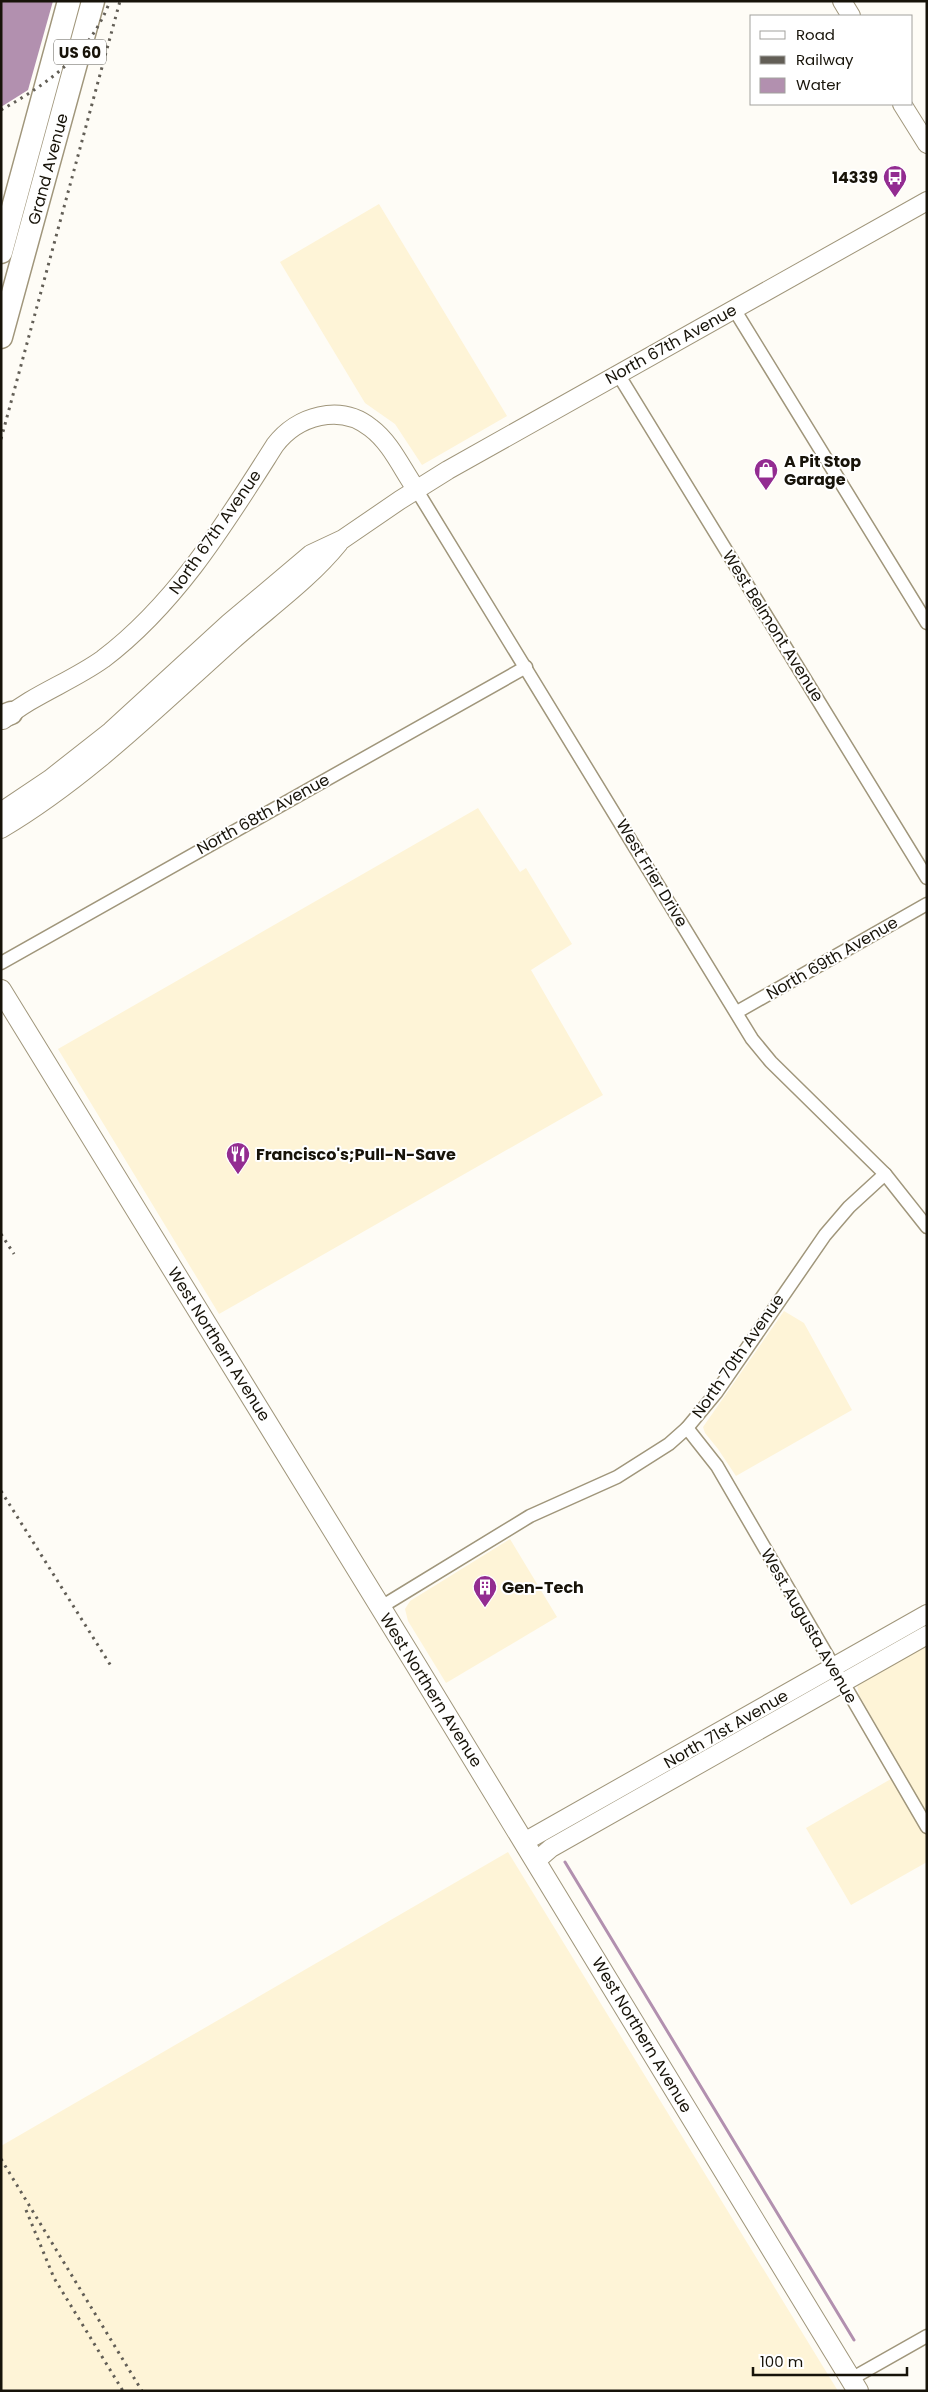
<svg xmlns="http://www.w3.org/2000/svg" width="928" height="2392" viewBox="0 0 928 2392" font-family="Poppins,sans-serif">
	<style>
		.built { fill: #fef4d7 }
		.water { fill: #b290af }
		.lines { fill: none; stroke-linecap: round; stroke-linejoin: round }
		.stream { stroke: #b290af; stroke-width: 3 }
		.street-casing { stroke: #a0967b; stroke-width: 15 }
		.secondary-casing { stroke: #a0967b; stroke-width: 20 }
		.primary-casing { stroke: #a0967b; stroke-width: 22 }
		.highway-casing { stroke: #a0967b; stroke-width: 25 }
		.street { stroke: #fff; stroke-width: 12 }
		.secondary { stroke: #fff; stroke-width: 18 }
		.primary { stroke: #fff; stroke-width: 20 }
		.highway { stroke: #fff; stroke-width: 22 }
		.rail { stroke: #625e56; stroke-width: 3; stroke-dasharray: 2.5 5; stroke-linecap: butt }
		.labels { text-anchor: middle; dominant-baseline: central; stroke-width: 4; stroke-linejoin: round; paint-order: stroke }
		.shield { fill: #fff; stroke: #5d5a53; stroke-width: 1 }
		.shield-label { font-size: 15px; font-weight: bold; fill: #171309 }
		.street-label { font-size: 16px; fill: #171309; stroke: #fff }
		.poi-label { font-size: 16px; font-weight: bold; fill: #171309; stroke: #fff; text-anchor: start }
	</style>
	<rect width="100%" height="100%" fill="#fefcf6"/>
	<g class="built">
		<path d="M379,204L507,416L422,465L395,424L365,403L280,262Z"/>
		<path d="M478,808L520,872L526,868L572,944L531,970L603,1095L219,1314L58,1049Z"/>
		<path d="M784,1311L804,1323L852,1410L736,1476L718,1449L705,1433L703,1427Z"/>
		<path d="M510,1539L557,1617L446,1683L408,1621L405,1609L410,1601Z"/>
		<path d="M927,1642V1862L851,1905L806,1828L903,1772L859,1695L857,1685Z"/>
		<path d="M508,1852L838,2391H1V2146Z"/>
	</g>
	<path class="water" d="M1,1H53L28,90L1,107Z"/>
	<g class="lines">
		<path class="stream" d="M565,1862L854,2340"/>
		<g class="street-casing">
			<g id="street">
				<path d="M734,309L927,623"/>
				<path d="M618,374L927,878"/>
				<path d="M416,489L752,1039L771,1062L885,1174L927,1227"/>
				<path d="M1,963L526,667"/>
				<path d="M737,1012L927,904"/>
				<path d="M687,1428L717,1466L927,1827"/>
				<path d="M381,1607L530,1516L617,1477L669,1444L687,1428L716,1393L825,1235L849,1207L885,1174"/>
				<path d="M851,2379L927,2336"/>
			</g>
		</g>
		<g class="secondary-casing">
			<g id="secondary">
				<path d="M842,1L851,16"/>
				<path d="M902,104L927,144"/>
				<path d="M3,720C32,695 71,682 103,659C177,603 226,522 275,445C297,416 340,403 371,428C391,443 402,469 416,489"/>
				<path d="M1,812L50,779L111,731L229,623L311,554L343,539L400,500L448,470L927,201"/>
				<path d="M1,829C87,778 159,706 233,640C269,608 309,580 339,543"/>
				<path d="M524,1842L927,1614"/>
				<path d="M536,1861L551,1848L927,1635"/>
			</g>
		</g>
		<g class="primary-casing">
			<path id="primary" d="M1,990L416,1665L858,2391"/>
		</g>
		<g class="highway-casing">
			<g id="highway">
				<path d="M1,252L69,1"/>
				<path d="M1,337L93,1"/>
				<path d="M1,717L11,713"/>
			</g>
		</g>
		<use href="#street" class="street"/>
		<use href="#secondary" class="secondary"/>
		<use href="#primary" class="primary"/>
		<use href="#highway" class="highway"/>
		<g class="rail">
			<path d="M1,110C49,83 90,54 110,1"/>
			<path d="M1,439L120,1"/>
			<path d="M1,1234L14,1254"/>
			<path d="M1,1491L111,1666"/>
			<path d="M1,2159L142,2391"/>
			<path d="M26,2210L54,2278L123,2391"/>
		</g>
	</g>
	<defs>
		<g id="bus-pin" transform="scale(1.25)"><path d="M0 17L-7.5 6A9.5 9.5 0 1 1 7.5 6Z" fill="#932c91" stroke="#fff"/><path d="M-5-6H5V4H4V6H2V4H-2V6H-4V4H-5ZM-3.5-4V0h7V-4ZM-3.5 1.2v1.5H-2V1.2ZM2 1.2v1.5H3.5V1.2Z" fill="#fff"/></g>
		<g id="shop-pin" transform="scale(1.25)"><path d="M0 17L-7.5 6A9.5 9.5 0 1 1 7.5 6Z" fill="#932c91" stroke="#fff"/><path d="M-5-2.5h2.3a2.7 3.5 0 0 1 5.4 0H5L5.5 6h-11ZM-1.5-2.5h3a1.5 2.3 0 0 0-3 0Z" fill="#fff"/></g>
		<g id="restaurant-pin" transform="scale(1.25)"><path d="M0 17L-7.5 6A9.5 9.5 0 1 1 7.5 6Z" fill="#932c91" stroke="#fff"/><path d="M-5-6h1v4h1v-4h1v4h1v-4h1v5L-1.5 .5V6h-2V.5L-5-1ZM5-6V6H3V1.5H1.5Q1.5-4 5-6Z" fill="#fff"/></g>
		<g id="building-pin" transform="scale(1.25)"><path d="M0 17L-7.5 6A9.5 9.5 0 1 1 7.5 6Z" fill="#932c91" stroke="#fff"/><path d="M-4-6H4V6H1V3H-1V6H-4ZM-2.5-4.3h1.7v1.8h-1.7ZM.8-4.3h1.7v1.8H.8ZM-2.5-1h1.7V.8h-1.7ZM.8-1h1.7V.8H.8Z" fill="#fff"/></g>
	</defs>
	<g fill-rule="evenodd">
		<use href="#bus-pin" x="895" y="177"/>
		<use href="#shop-pin" x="766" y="470"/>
		<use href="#restaurant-pin" x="238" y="1154"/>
		<use href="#building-pin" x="485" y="1587"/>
	</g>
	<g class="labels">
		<rect class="shield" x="54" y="39.5" width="52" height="25" rx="4"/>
		<g class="shield-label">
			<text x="80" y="52">US 60</text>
		</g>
		<g class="street-label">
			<text transform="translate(48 169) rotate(-75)">Grand Avenue</text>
			<text transform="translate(671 344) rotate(-29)">North 67th Avenue</text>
			<text transform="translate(215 532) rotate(-55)">North 67th Avenue</text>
			<text transform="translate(773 626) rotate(58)">West Belmont Avenue</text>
			<text transform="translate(263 814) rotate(-29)">North 68th Avenue</text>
			<text transform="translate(652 873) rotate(59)">West Frier Drive</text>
			<text transform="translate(832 958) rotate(-30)">North 69th Avenue</text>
			<text transform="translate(219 1344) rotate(58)">West Northern Avenue</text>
			<text transform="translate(738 1356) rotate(-55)">North 70th Avenue</text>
			<text transform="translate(809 1626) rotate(60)">West Augusta Avenue</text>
			<text transform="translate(431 1690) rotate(58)">West Northern Avenue</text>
			<text transform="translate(726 1729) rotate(-30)">North 71st Avenue</text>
			<text transform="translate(642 2035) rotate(59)">West Northern Avenue</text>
		</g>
		<g class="poi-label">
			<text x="878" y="177" text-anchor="end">14339</text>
			<text x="784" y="461">A Pit Stop<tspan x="784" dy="18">Garage</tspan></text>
			<text x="256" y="1154">Francisco's;Pull-N-Save</text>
			<text x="502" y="1587">Gen-Tech</text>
		</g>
	</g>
	<rect width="928" height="2392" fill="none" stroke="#171309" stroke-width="5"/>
	<rect x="750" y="15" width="162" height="90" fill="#ffffff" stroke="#a2a19d"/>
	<rect x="760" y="31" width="25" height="8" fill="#ffffff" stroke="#a2a19d"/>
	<text x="796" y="40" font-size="15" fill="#171309">Road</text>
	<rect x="760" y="56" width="25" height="8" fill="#625e56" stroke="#a2a19d"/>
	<text x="796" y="65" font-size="15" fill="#171309">Railway</text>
	<rect x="760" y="78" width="25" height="15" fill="#b290af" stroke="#a2a19d"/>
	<text x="796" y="90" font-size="15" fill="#171309">Water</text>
	<path d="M753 2367v8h154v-8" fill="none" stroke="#171309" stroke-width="2.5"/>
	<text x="760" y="2367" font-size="15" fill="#171309" stroke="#ffffff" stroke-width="4" paint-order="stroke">100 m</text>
</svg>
